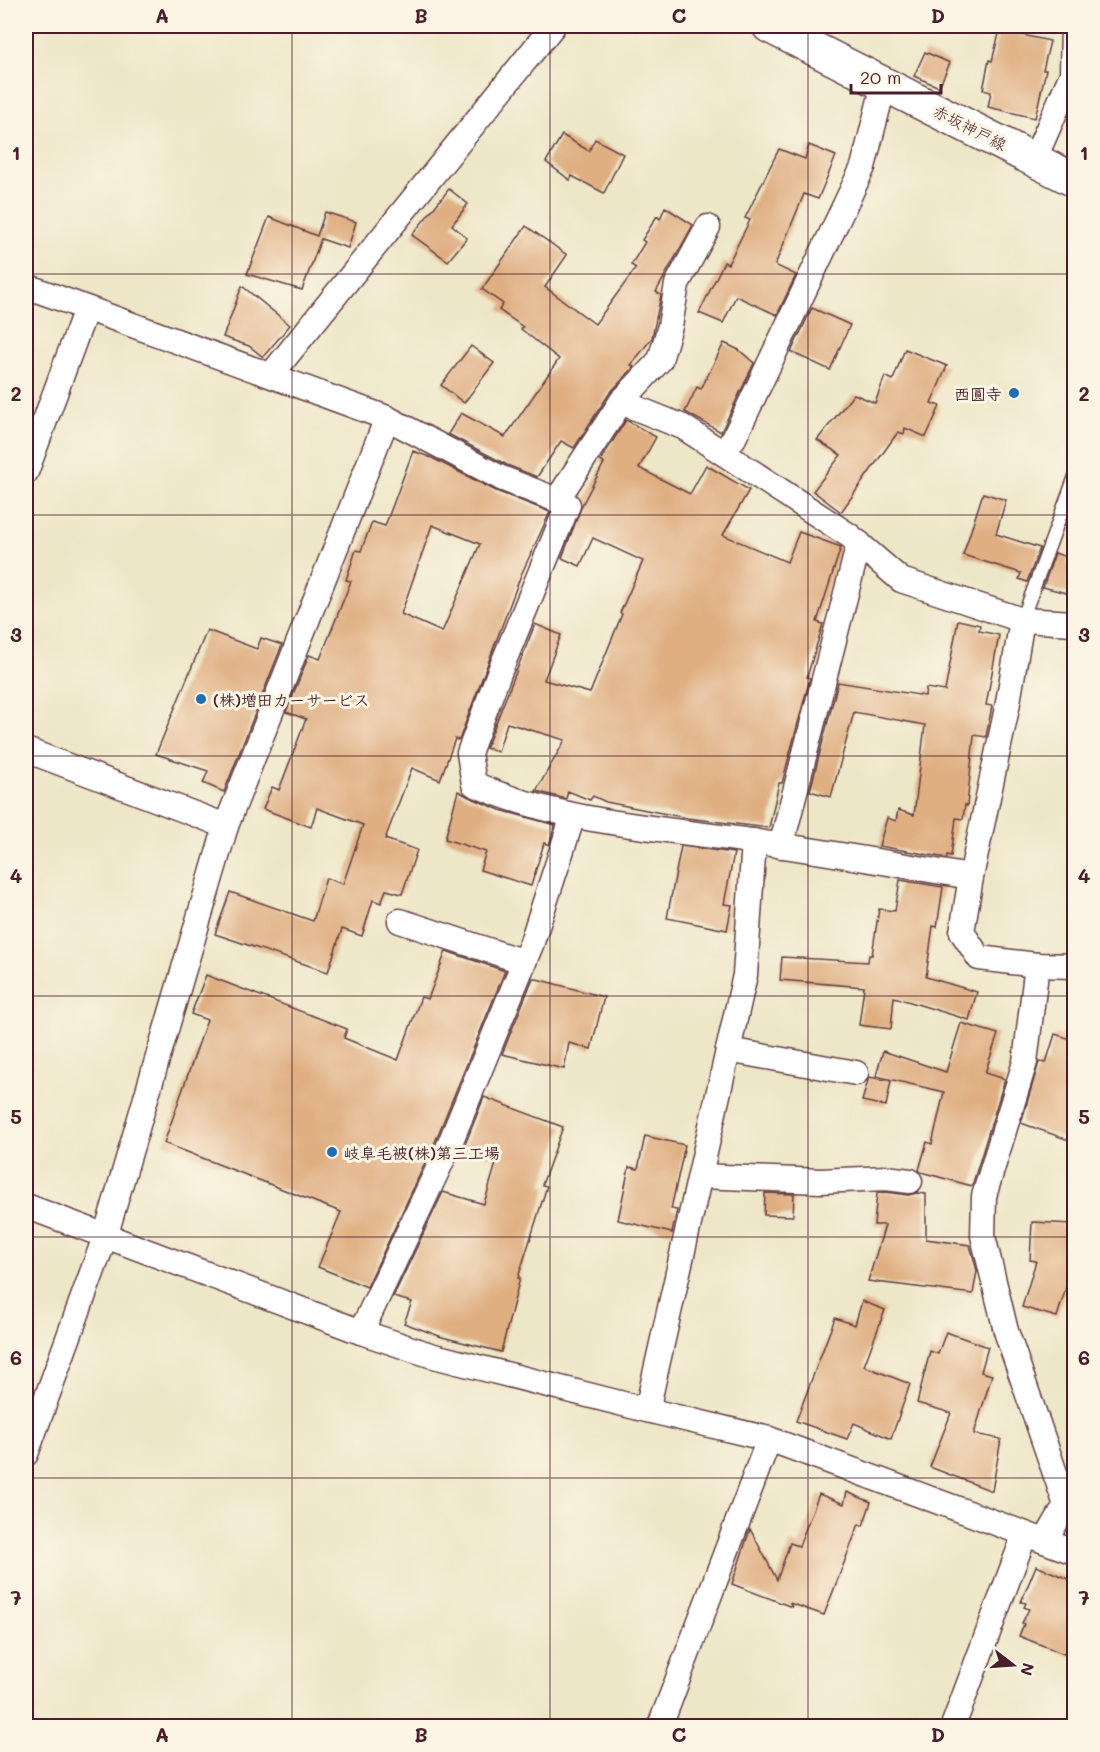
<svg xmlns="http://www.w3.org/2000/svg" width="1100" height="1752" viewBox="0 0 1100 1752" font-family="Mali,'Klee One',sans-serif">
	<style>
		.building { fill: #dfaf82; fill-rule: evenodd }
		.lines { fill: none; stroke-linecap: round; stroke-linejoin: round }
		.service-casing { stroke: #623d42; stroke-width: 15 }
		.minor-casing { stroke: #623d42; stroke-width: 27 }
		.secondary-casing { stroke: #623d42; stroke-width: 36 }
		.service { stroke: #fff; stroke-width: 12 }
		.minor { stroke: #fff; stroke-width: 24 }
		.secondary { stroke: #fff; stroke-width: 33 }
		.grid { fill: none; stroke: #4a1f2b; stroke-width: 1.5; stroke-opacity: 0.55 }
		.poi-dot { fill: #1f6fb2; stroke: #fcf5e5; stroke-width: 2 }
		.labels { text-anchor: middle; dominant-baseline: central; stroke-width: 6; stroke-linejoin: round; paint-order: stroke }
		.street-label { font-size: 16px; fill: #4a1f2b; stroke: #fcf5e5 }
		.poi-label { font-size: 16px; font-weight: bold; fill: #4a1f2b; stroke: #fcf5e5; text-anchor: start }
		.neatline { fill: none; stroke: #4a1f2b; stroke-width: 2 }
		.grid-label { font-size: 20px; text-anchor: middle; font-weight: bold; fill: #4a1f2b }
	</style>
	<rect width="100%" height="100%" fill="#fcf5e5"/>
	<filter id="ink" filterUnits="userSpaceOnUse"><feTurbulence type="fractalNoise" baseFrequency=".0167" numOctaves="2"/><feDisplacementMap in="SourceGraphic" scale="12" xChannelSelector="R" yChannelSelector="G"/><feConvolveMatrix kernelMatrix="1 2 1 2 8 2 1 2 1" color-interpolation-filters="sRGB"/></filter>
	<filter id="wash" filterUnits="userSpaceOnUse"><feTurbulence type="fractalNoise" baseFrequency=".008" numOctaves="4" result="noise"/><feDisplacementMap in="SourceGraphic" scale="24" xChannelSelector="R" yChannelSelector="G"/><feGaussianBlur stdDeviation="1.35" result="paint"/><feColorMatrix in="noise" values="0 0 0 0 0 0 0 0 0 0 0 0 0 0 0 0 0 1.4 0 .05"/><feComposite in="paint" operator="in"/></filter>
	<g filter="url(#wash)">
		<rect width="100%" height="100%" fill="#ede6c7"/>
		<g id="blocks">
			<g class="building">
				<path d="M1000,30L1050,41L1043,70H1046L1035,118L988,107L991,92L983,90L989,60L992,61Z"/>
				<path d="M925,52L950,63L939,87L914,76Z"/>
				<path d="M562,135L589,151L595,139L623,154L604,193L572,176L570,180L546,162Z"/>
				<path d="M809,145L836,156L818,199L804,194L775,265L796,275L777,315L736,296L723,323L699,313L724,262L728,264L750,220L745,218L779,149L805,159Z"/>
				<path d="M449,189L468,204L452,225L467,238L448,261L412,235Z"/>
				<path d="M665,207L693,225L656,292L661,295L652,338L631,365L634,367L609,394L574,448L561,441L537,477L507,465L448,434L461,413L505,437L559,359L521,329L523,327L499,310L503,304L482,289L526,226L567,255L545,287L595,324L636,268L631,265L645,242L642,240L657,216L660,219Z"/>
				<path d="M325,212L356,222L348,248L321,239L302,290L247,274L269,217L317,236Z"/>
				<path d="M242,286L290,325L263,357L249,346L223,337Z"/>
				<path d="M812,308L850,325L830,370L791,352Z"/>
				<path d="M724,343L739,350L754,363L721,432L685,412L697,387L701,389Z"/>
				<path d="M471,346L494,363L464,403L441,385Z"/>
				<path d="M905,349L947,366L931,403L940,406L926,437L905,428L904,434L898,432L841,512L813,491L841,455L817,440L854,394L875,403L885,376L893,380Z"/>
				<path d="M626,420L656,437L639,468L690,494L706,465L749,490L723,535L787,562L799,532L841,547L817,622L823,624L807,677L810,678L782,783H779L769,828L687,818L606,802L593,796L590,800L568,791L566,799L536,791L565,740L507,723L498,752L486,748L535,624L561,635L544,680L590,693L622,614L620,613L643,561L593,538L580,566L562,558L582,505L604,463L600,461Z"/>
				<path d="M413,451L432,458L496,491L550,512L521,575L459,740L455,739L440,780L412,768L385,839L417,850L402,894L386,890L381,903L373,900L362,936L342,929L328,972L215,934L230,892L313,921L326,878L343,884L363,825L317,808L311,827L263,809L272,787L279,790L306,719L286,712L309,655L320,659L351,581L346,580L356,550L361,551L372,522L385,526ZM432,525L480,544L442,632L401,614Z"/>
				<path d="M983,493L1006,500L996,534L1040,548L1027,582L1019,579L1021,573L963,555Z"/>
				<path d="M1055,553L1069,558L1067,564L1074,567V595L1043,587Z"/>
				<path d="M958,620L980,625L979,631L999,635L986,705L992,706L986,737L974,735L967,806L965,805L963,819L956,818L951,856L947,855V858L879,846L887,818L896,821L898,810L914,815L925,725L854,712L831,797L810,791L838,682L925,696L926,688L945,691Z"/>
				<path d="M207,630L257,649L261,638L282,645L224,792L203,783L208,771L156,754Z"/>
				<path d="M458,791L469,797L500,810L555,825L549,845L544,843L531,886L480,870L486,852L445,839Z"/>
				<path d="M681,846L734,853L724,904L732,905L727,930L667,918Z"/>
				<path d="M900,880L943,887L937,927L933,926L926,977L977,992L969,1020L894,997L891,1029L859,1025L864,987L780,980L782,957L868,962L869,955H872L879,909L895,911Z"/>
				<path d="M446,951L505,971L435,1142L367,1287L318,1267L341,1212L164,1143L207,1020L191,1014L206,975L347,1029L344,1038L398,1060L421,997L428,999Z"/>
				<path d="M533,978L604,997L591,1049L569,1043L564,1069L502,1054Z"/>
				<path d="M961,1023L998,1034L985,1073L1005,1079L972,1186L921,1172L919,1170L927,1142L932,1144L944,1092L876,1076L883,1051L946,1072Z"/>
				<path d="M1055,1034L1074,1040V1142L1021,1123L1039,1062L1046,1063Z"/>
				<path d="M869,1077L891,1081L886,1106L862,1101Z"/>
				<path d="M484,1097L563,1127L542,1185L547,1186L518,1278H520L501,1352L442,1337L404,1323L412,1302L393,1297L443,1192L484,1204L497,1160L464,1147Z"/>
				<path d="M645,1136L685,1145L671,1209L677,1210L672,1233L618,1220L629,1167L638,1169Z"/>
				<path d="M885,1192L908,1195L917,1193L926,1194V1239L970,1245L977,1271L973,1294L868,1281L885,1225H874L877,1193Z"/>
				<path d="M765,1193L794,1194L793,1216L764,1215Z"/>
				<path d="M1032,1222L1074,1224V1262L1057,1317L1022,1307L1036,1261L1030,1260Z"/>
				<path d="M862,1301L885,1310L864,1366L910,1384L891,1439L854,1423L847,1439L796,1421L835,1318L855,1325Z"/>
				<path d="M946,1332L988,1347L981,1372L992,1375L974,1434L1001,1439L992,1491L930,1467L951,1413L917,1403L930,1351L938,1354Z"/>
				<path d="M847,1492L871,1502L863,1526L859,1524L824,1615L790,1603L792,1607L732,1584L750,1529L777,1580L790,1543L799,1546L819,1494L844,1504Z"/>
				<path d="M1036,1566L1074,1581V1658L1019,1636L1024,1624L1022,1623L1029,1609L1024,1607L1026,1603L1021,1602Z"/>
			</g>
		</g>
	</g>
	<g filter="url(#ink)">
		<use href="#blocks" fill-opacity="0" stroke="#623d42" stroke-width="1.5"/>
		<g class="lines">
			<g class="service-casing">
				<path id="service" d="M1022,620L1074,479"/>
			</g>
			<g class="minor-casing">
				<g id="minor">
					<path d="M1034,160L1072,74L1073,26"/>
					<path d="M26,286L387,418L501,478L557,500L621,402L660,360L670,326L677,284L708,227"/>
					<path d="M271,375L553,26"/>
					<path d="M621,402L683,427L850,536L901,580L1022,620L1074,623"/>
					<path d="M723,453L734,438L863,167L884,84"/>
					<path d="M26,472L86,309"/>
					<path d="M557,500L568,505L499,673L469,753L474,784C557,821 648,827 736,839C815,850 893,864 971,877"/>
					<path d="M1022,620L1007,708L971,877L962,932L979,958L1037,965L1074,966"/>
					<path d="M26,750L226,826L105,1237L26,1454"/>
					<path d="M226,826L387,418"/>
					<path d="M781,846L859,543"/>
					<path d="M400,921L524,962"/>
					<path d="M1037,965L1025,1062L984,1196L983,1236L1006,1331L1066,1505L1045,1541"/>
					<path d="M728,1050L856,1073"/>
					<path d="M700,1176L820,1181L886,1178L910,1181"/>
					<path d="M26,1206L361,1332L430,1355L647,1410L769,1439L1074,1552"/>
					<path d="M361,1332L448,1148L531,945L573,816"/>
					<path d="M647,1410L745,975L754,841"/>
					<path d="M660,1726L769,1439"/>
					<path d="M953,1726L1025,1534"/>
				</g>
			</g>
			<g class="secondary-casing">
				<path id="secondary" d="M769,26L1074,180"/>
			</g>
			<use href="#service" class="service"/>
			<use href="#minor" class="minor"/>
			<use href="#secondary" class="secondary"/>
		</g>
	</g>
	<path class="grid" d="M292,26V1726M550,26V1726M808,26V1726M26,274H1074M26,515H1074M26,756H1074M26,996H1074M26,1237H1074M26,1478H1074"/>
	<g class="poi-dot">
		<circle cx="1014" cy="393" r="6"/>
		<circle cx="201" cy="699" r="6"/>
		<circle cx="332" cy="1152" r="6"/>
	</g>
	<g class="labels">
		<g class="street-label">
			<text transform="translate(970 127) rotate(27)">赤坂神戸線</text>
		</g>
		<g class="poi-label">
			<text x="1002" y="393" text-anchor="end">西圓寺</text>
			<text x="213" y="699">(株)増田カーサービス</text>
			<text x="344" y="1152">岐阜毛被(株)第三工場</text>
		</g>
	</g>
	<rect width="1100" height="1752" fill="none" stroke="#fcf5e5" stroke-width="66"/>
	<g transform="translate(1013 1665) rotate(107)" stroke="#fcf5e5" stroke-width="4.5" paint-order="stroke">
	<path d="M0-4.5L10 22L0 15L-10 22Z" fill="#4a1f2b"/>
	<text y="-9" font-size="16" font-weight="bold" text-anchor="middle" fill="#4a1f2b">N</text>
	</g>
	<path d="M851 84v9h90v-9" fill="none" stroke="#4a1f2b" stroke-width="3"/>
	<text x="860" y="84" font-size="18" fill="#4a1f2b" stroke="#fcf5e5" stroke-width="4.5" paint-order="stroke">20 m</text>
	<rect x="33" y="33" width="1034" height="1686" class="neatline"/>
	<g class="grid-label">
		<text x="162" y="23">A</text>
		<text x="421" y="23">B</text>
		<text x="679" y="23">C</text>
		<text x="938" y="23">D</text>
		<text x="16" y="160">1</text>
		<text x="1084" y="160">1</text>
		<text x="16" y="401">2</text>
		<text x="1084" y="401">2</text>
		<text x="16" y="642">3</text>
		<text x="1084" y="642">3</text>
		<text x="16" y="883">4</text>
		<text x="1084" y="883">4</text>
		<text x="16" y="1124">5</text>
		<text x="1084" y="1124">5</text>
		<text x="16" y="1365">6</text>
		<text x="1084" y="1365">6</text>
		<text x="16" y="1605">7</text>
		<text x="1084" y="1605">7</text>
		<text x="162" y="1742">A</text>
		<text x="421" y="1742">B</text>
		<text x="679" y="1742">C</text>
		<text x="938" y="1742">D</text>
	</g>
</svg>
